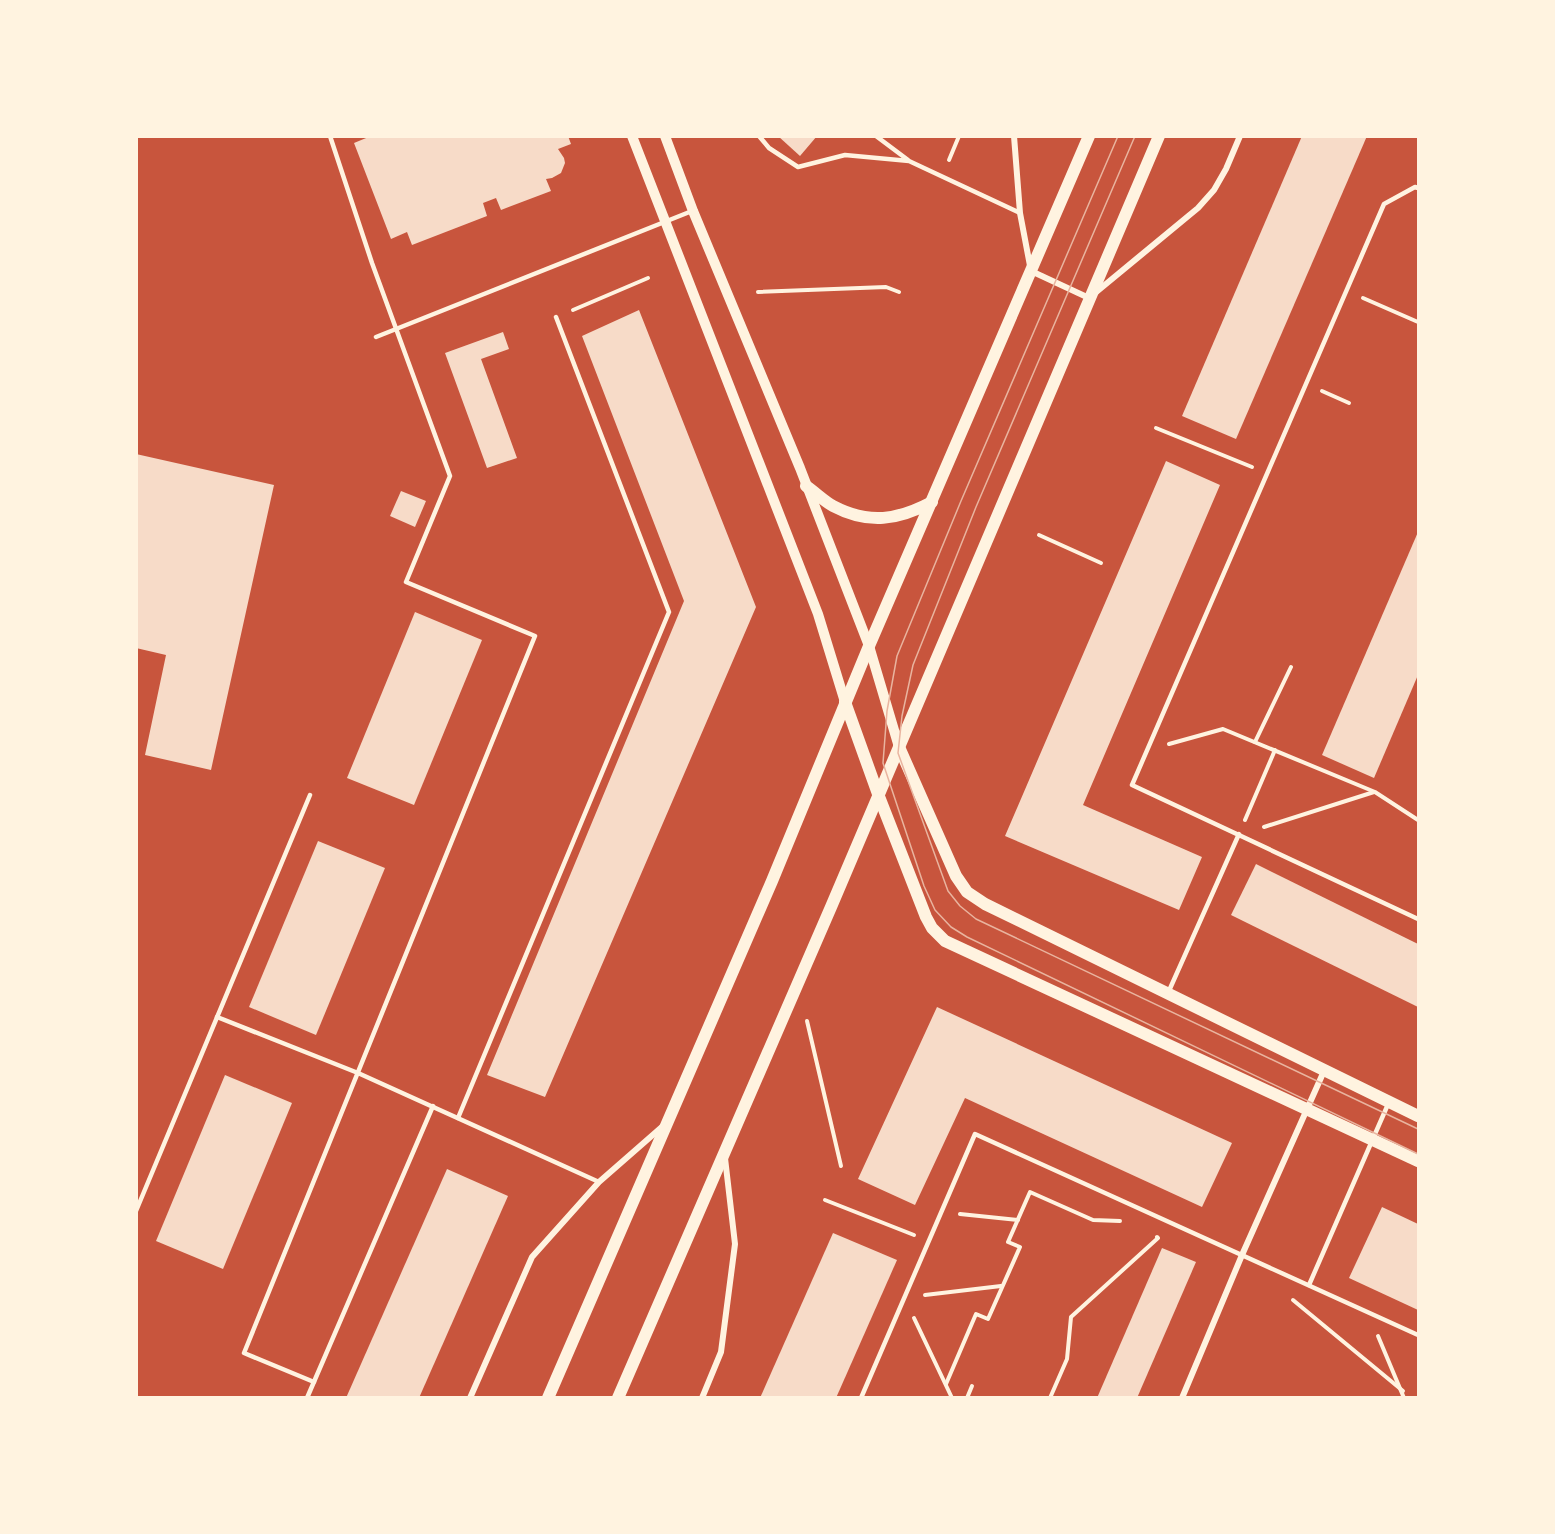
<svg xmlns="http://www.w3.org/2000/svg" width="1555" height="1534" viewBox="0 0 1555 1534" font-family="Raleway,sans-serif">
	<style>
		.building { fill: #f7dbc8 }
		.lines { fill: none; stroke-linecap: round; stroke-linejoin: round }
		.path { stroke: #fff3e0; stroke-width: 4 }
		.service { stroke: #fff3e0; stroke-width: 4.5 }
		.minor { stroke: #fff3e0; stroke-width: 6 }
		.tertiary { stroke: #fff3e0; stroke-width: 10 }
		.secondary { stroke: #fff3e0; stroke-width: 12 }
		.tram { stroke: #e9b49f; stroke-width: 1.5 }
	</style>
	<rect width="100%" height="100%" fill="#c8553d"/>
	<g class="building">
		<path d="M371,136H568L571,144L558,149L564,158L565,163L561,173L552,178L546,179L551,191L501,210L496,198L483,203L487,216L412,245L407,232L391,239L354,143Z"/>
		<path d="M778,136H817L800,156Z"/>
		<path d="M1302,136H1367L1236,439L1182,416Z"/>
		<path d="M639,310L756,607L545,1097L487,1075L684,601L582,336Z"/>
		<path d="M503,332L509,349L481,359L517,458L487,468L445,353Z"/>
		<path d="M136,454L274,485L211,770L145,755L166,655L136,648Z"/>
		<path d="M1166,461L1220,485L1083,805L1202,857L1179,910L1005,836Z"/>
		<path d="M401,491L426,501L415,527L390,516Z"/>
		<path d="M1418,532V675L1374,778L1322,755Z"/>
		<path d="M415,612L482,640L414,805L347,778Z"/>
		<path d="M318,841L385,868L316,1035L249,1007Z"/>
		<path d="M1256,864L1418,944V1007L1231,915Z"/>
		<path d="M937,1007L1232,1143L1202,1207L965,1098L915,1205L858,1179Z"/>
		<path d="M225,1075L292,1103L223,1269L156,1241Z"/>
		<path d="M447,1169L508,1196L419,1398H346Z"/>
		<path d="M1382,1207L1418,1224V1310L1349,1278Z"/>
		<path d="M833,1233L897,1260L836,1398H760Z"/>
		<path d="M1162,1248L1196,1262L1137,1398H1097Z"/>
	</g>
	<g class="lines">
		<g class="path">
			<path d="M949,160L959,136"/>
			<path d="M758,292L886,287L899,292"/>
			<path d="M1363,298L1418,322"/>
			<path d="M573,310L648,278"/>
			<path d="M1322,391L1349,403"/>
			<path d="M1156,428L1252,467"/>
			<path d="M1039,535L1101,563"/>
			<path d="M1255,742L1291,667"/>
			<path d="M1169,744L1223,729L1375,792L1418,820"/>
			<path d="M1245,820L1275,750"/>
			<path d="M1264,827L1374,792"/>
			<path d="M807,1021L841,1166"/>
			<path d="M825,1200L914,1235"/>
			<path d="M960,1214L1018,1220"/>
			<path d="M925,1295L1001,1286"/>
			<path d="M1293,1300L1403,1391"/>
			<path d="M914,1318L952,1398"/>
			<path d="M1378,1336L1404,1398"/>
			<path d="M946,1384L976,1314L988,1319L1020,1247L1008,1242L1030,1192L1093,1220L1120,1221"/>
			<path d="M967,1398L972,1386"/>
			<path d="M1050,1398L1067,1359L1071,1317L1158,1238L1157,1237"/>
		</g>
		<g class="service">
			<path d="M759,136L769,148L798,167L845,155L909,161L1020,213"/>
			<path d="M876,136L908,160"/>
			<path d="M1418,188L1415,187L1384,204L1132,785L1418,919"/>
			<path d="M376,337L692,211"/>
			<path d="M1168,993L1239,834"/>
			<path d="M217,1017L358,1073L599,1182"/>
			<path d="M458,1118L669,612L556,317"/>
			<path d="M136,1211L310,795"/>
			<path d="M1309,1285L1389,1102"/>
			<path d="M314,1382L244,1353L535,636L406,582L450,476L372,263L330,136"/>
			<path d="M307,1398L433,1106"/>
			<path d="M861,1398L975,1134L1418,1335"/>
		</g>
		<g class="minor">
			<path d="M1014,136L1020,213L1031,271L1089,298L1198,208L1214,190L1226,169L1240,136"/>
			<path d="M470,1398L532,1257L599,1182L663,1126"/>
			<path d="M702,1398L721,1352L735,1244L725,1158"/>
			<path d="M1182,1398L1242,1255L1324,1071"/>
		</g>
		<g class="tertiary">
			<path d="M632,136L818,614L845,702"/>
			<path d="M665,136L693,211L800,468L869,646L899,747"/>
		</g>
		<g class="secondary">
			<path d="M806,486C815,492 824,501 833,506C869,525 898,520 932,502"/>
			<path d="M845,702L878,794L926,917L932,928L945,941L1418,1161"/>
			<path d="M899,747L956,876L967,892L985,904L1418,1116"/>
			<path d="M548,1398L772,881L869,646L1089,136"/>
			<path d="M618,1398L831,907L1159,136"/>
		</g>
		<g class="tram">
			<path d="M1118,136L961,501L897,656L887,711L883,763L924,886L935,910L951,927L967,937L1418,1154"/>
			<path d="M1135,136L976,507L913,665L902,716L898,753L948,891L960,906L976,919L1418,1129"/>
		</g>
	</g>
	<rect width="1555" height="1534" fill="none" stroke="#fff3e0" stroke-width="276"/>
</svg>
